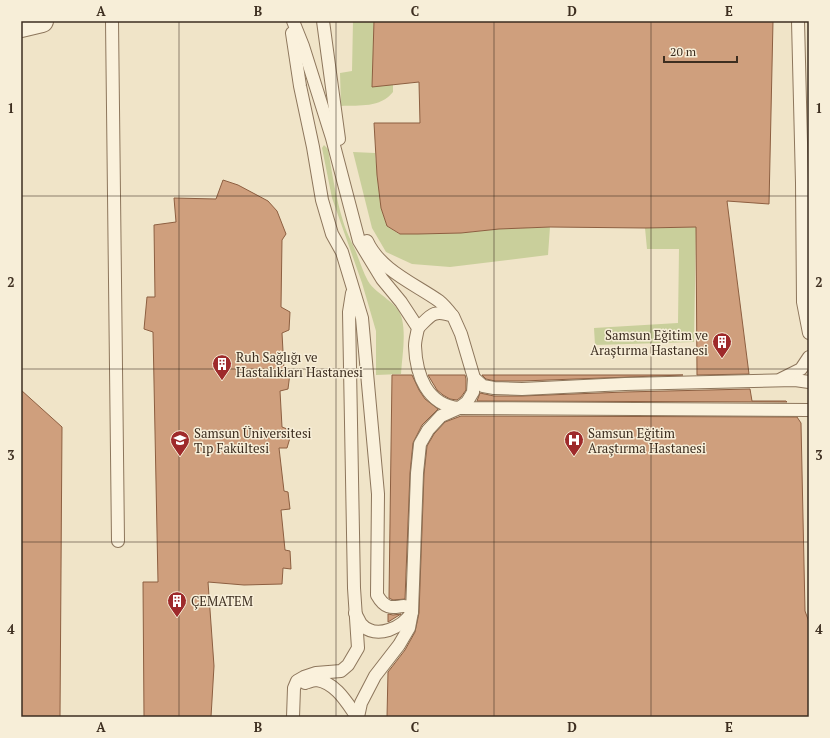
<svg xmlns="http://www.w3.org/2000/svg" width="830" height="738" viewBox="0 0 830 738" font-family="'PT Serif',serif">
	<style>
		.green { fill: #c9cf9b }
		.building { fill: #cf9f7d; stroke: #8d5f41 }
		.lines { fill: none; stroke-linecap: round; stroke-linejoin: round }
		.service-casing { stroke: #8d765c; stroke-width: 14 }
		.tertiary-casing { stroke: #8d765c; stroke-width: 24 }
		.service { stroke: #faf1dc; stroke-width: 12 }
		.tertiary { stroke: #faf1dc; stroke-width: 22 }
		.grid { fill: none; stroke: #3d2e20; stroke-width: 1; stroke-opacity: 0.55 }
		.labels { text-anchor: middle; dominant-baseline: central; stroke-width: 3; stroke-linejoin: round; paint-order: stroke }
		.poi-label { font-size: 13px; fill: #3d2e20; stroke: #f7eed8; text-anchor: start }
		.neatline { fill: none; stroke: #3d2e20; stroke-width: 1.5 }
		.grid-label { font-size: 13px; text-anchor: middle; font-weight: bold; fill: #3d2e20 }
	</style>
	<rect width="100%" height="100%" fill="#f0e4c8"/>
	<g class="green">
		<path d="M353,21H374L372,86L393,84V92C380,108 360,105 341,106L340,73L352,71Z"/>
		<path d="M324,145L328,149C332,173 336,198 343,221C346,232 352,242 356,252C360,262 363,272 368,281C377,296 398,301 402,319C406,337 402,357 401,374L376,375V331L362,283L332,198L322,148Z"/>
		<path d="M353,152L375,153L381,208L387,226L399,234L461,233L499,229L550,227L548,255L450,267L412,264L386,252L372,228Z"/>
		<path d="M696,227L694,342L595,345L594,328L678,323L679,249H647L645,228Z"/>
	</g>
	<g class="building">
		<path d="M374,21H773L769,204L727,201L749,374L697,375L696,227L645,228L550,227L499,229L461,233L418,234H400L387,226L381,208L377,175L374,123H420L419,82L372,87Z"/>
		<path d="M223,180L238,185L268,201L277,211L286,234L282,240L281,307L290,312L289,330L282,333L284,370L290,373L288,389L280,391L282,427L292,431L287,448H279L284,491L288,492L290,509L281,510L285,550L290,551L291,569L283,568L282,584L244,585L208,582L214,666L211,717H144L143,582H158L153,332L144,329L147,297H155L154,225L176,222L174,198L216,199Z"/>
		<path d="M392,375H412L419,390L425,399L438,409L422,425L413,443L410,473L405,599L393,600L389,598Z"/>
		<path d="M428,375H465L466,379V390L461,397L457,400L450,399L443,395L437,390Z"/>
		<path d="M482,375H683L522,381H495L486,379Z"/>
		<path d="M750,389L752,401H786L787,402L477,401L480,393L494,396H522L625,392Z"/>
		<path d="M21,390L62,427L60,717H21Z"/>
		<path d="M461,416L797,417L801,423L805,611L809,622V717H387L388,672L405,650L415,632L419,613L424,474L427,446L434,434L445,422Z"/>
		<path d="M388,614L393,615L401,614L388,622Z"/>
	</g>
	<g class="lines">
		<g class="service-casing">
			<g id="service">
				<path d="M112,21L118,541"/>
				<path d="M293,21L303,46L332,138L359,241L382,279L401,302L418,328C417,334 415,340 415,346C416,375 427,405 459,408L809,410"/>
				<path d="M323,21L339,139"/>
				<path d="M798,21L802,183L803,302L809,333"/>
				<path d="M292,33L300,86L313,147L322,200L332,234L342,252L362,318L378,494L377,595C391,620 404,596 412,612C403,627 376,641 361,624C359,621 357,616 355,613"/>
				<path d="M367,241C380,270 415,284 439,301C444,305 448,310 452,315"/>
				<path d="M418,328C431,315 433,309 453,316L461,334L474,378L483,386L494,388L522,389L625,384L795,380L809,382"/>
				<path d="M781,379L801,369L809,357"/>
				<path d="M305,683C308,682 313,680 317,680C336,683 347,703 357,717"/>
				<path d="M293,717L294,688L297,681L304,677L316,673L341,671L348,665L358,648L354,588L349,312L352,293"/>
				<path d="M358,717L361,703L375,676L399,645L409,628L412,612L417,473L420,444L428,430L441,416L459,408L467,402L473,392L474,378"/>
			</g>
		</g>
		<g class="tertiary-casing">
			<path id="tertiary" d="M21,26L42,21"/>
		</g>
		<use href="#service" class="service"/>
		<use href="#tertiary" class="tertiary"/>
	</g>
	<path class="grid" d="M179,21V717M336,21V717M494,21V717M651,21V717M21,196H809M21,369H809M21,542H809"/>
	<defs>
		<g id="building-pin" transform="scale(1)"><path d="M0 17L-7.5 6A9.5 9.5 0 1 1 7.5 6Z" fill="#9e2a2b" stroke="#f7eed8"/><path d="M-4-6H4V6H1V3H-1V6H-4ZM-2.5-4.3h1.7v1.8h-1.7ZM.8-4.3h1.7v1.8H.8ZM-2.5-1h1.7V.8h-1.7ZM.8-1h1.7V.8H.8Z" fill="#fff"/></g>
		<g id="university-pin" transform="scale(1)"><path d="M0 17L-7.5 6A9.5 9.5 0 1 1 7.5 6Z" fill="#9e2a2b" stroke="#f7eed8"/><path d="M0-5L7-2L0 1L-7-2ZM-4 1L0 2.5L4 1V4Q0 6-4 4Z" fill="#fff"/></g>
		<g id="hospital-pin" transform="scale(1)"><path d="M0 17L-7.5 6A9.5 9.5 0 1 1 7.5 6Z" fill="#9e2a2b" stroke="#f7eed8"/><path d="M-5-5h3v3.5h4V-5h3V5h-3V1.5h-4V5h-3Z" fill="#fff"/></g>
	</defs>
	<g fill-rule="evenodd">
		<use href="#building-pin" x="722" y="342"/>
		<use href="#building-pin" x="222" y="364"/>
		<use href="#university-pin" x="180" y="440"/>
		<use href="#hospital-pin" x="574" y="440"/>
		<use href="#building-pin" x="177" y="601"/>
	</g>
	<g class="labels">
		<g class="poi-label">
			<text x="708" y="335" text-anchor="end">Samsun Eğitim ve<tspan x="708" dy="15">Araştırma Hastanesi</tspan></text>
			<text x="236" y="357">Ruh Sağlığı ve<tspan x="236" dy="15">Hastalıkları Hastanesi</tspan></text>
			<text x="194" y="433">Samsun Üniversitesi<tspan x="194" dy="15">Tıp Fakültesi</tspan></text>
			<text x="588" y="433">Samsun Eğitim<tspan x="588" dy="15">Araştırma Hastanesi</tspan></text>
			<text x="191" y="601">ÇEMATEM</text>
		</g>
	</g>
	<rect width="830" height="738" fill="none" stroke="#f7eed8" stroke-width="44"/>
	<path d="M664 56v6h73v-6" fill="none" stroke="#3d2e20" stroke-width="2"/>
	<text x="670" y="56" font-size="12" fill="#3d2e20" stroke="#f7eed8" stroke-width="3" paint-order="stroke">20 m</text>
	<rect x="22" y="22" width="786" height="694" class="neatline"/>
	<g class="grid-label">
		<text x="101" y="16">A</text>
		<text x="258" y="16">B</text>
		<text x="415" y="16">C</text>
		<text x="572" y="16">D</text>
		<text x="729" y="16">E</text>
		<text x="11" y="113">1</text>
		<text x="819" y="113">1</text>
		<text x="11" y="287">2</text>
		<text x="819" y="287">2</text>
		<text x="11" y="460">3</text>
		<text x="819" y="460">3</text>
		<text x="11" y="634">4</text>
		<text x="819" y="634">4</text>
		<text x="101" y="732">A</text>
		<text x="258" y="732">B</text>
		<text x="415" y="732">C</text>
		<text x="572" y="732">D</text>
		<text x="729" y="732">E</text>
	</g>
</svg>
